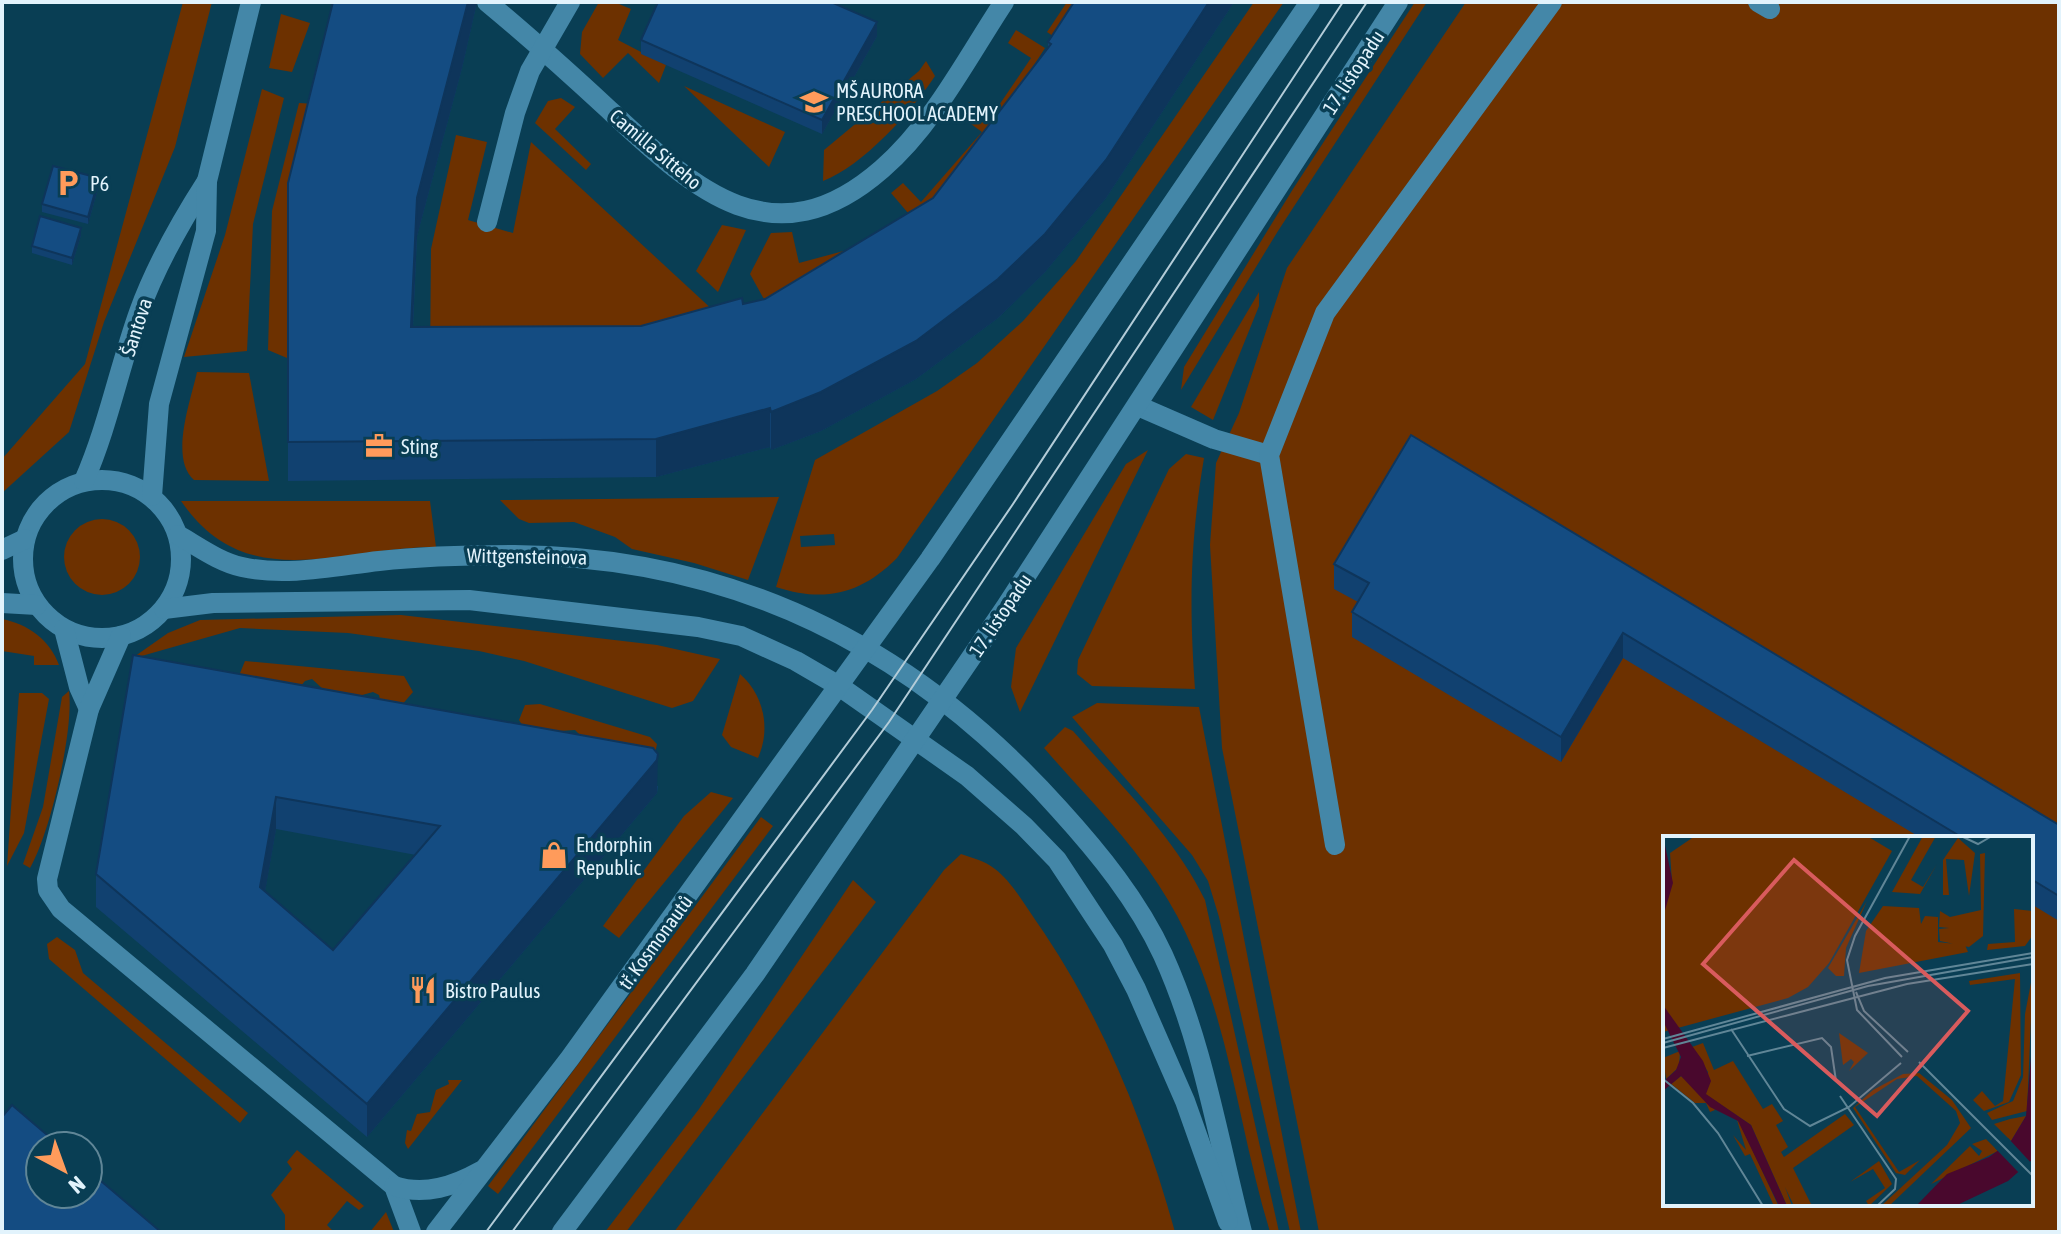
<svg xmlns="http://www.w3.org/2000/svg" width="2061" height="1234" viewBox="0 0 2061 1234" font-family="'Asap Condensed',sans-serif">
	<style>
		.green { fill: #6d3100; fill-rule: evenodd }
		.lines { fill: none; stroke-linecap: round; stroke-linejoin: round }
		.minor { stroke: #4487a8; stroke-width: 20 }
		.tram { stroke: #b3ccd8; stroke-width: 2 }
		.wall { fill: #114170; fill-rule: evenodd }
		.shaded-wall { fill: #0e355b }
		.building { fill: #144c82; stroke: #0e355b; stroke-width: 2; fill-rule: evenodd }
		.labels { text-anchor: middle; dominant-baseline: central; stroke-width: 7; stroke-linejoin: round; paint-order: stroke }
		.street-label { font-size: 20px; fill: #e2f3fc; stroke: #093e54 }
		.poi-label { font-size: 20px; fill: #e2f3fc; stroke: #093e54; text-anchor: start }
		.inset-road { fill: none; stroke: #608697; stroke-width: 2 }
		.view { fill: #d95b5d; fill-opacity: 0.15; stroke: #d95b5d; stroke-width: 4 }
		.inset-edge { fill: none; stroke: #e2f3fc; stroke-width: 4 }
	</style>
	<rect width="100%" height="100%" fill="#093e54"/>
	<g class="green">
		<path d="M183,2H212L175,147L104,322L69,432L2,493V459L85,364Z"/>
		<path d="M599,2H614L631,9L618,40L666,65L659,83L628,53L603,78L580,54L582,32Z"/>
		<path d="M1067,2H1075L1053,36L1047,32Z"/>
		<path d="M1254,2H1284L897,558C861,594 825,603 776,587L815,460L937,391L977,363L1023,321L1076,261ZM834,534L835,545L801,547L800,536Z"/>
		<path d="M1415,2H1427L1278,231L1181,390L1184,367L1293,189Z"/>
		<path d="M1466,2H2059V1232H1319L1222,748L1210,545L1216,463L1239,413L1287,268ZM1665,838H2031V1204H1665Z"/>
		<path d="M281,14L310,23L292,72L269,68Z"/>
		<path d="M1016,30L1045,48L1015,95L919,221L770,310L750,274L771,233L792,232L799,263L851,249L908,213L891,193L903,183L921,202L982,132L960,116L969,102L991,117L1031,58L1008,43Z"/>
		<path d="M926,61L935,76C912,111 863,166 823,181L824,150L919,71Z"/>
		<path d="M684,86L785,132L769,167Z"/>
		<path d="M262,89L284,98L253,224L247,351L184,357L225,235Z"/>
		<path d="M561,98L575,107L555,129L591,164L586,170L535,123L548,101Z"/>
		<path d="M299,103L316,104L287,358L268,350L272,211Z"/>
		<path d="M456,135L487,142L468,220L513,233L531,142L742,337L430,366L431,249Z"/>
		<path d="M722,225L746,230L718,292L696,271Z"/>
		<path d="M1259,292V306L1213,420L1191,407Z"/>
		<path d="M197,372L249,373L269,481L194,480C169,458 191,400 197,372Z"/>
		<path d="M1148,450L1020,712L1011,687L1016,648L1126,464Z"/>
		<path d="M1186,454L1204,458C1190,542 1189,605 1195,689L1092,686L1077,674L1078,660L1169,469Z"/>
		<path d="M779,497L748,580L694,563L632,549L615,537L574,522L529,523L519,519L500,500Z"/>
		<path d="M181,501H430L436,547C339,547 247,597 181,501Z"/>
		<circle cx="102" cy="557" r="38"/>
		<path d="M401,615L657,645L720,659L693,701L672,708L524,661L479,651L348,633L240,628L131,659L168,633L200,620Z"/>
		<path d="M2,619C28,624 50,640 59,665H34V656L2,651Z"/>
		<path d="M245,661L404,676L413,692L401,706L383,711L379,695L373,692L337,702L312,679L305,681L294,694L238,678Z"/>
		<path d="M740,674C764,695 771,729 758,758L731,747L722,735Z"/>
		<path d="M69,691C74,730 50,834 30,868L23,864L43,807L62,697Z"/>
		<path d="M19,693H42L49,699L24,833L7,866Z"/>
		<path d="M1097,703L1199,707L1301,1232H1290L1219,917L1208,881L1192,855L1072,717Z"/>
		<path d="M540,704L650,737L657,744L655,754L594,749L575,730L527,733L519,720L525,705Z"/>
		<path d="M1065,727L1073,731C1119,784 1174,836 1205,900L1279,1232H1270C1234,1115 1228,989 1158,884C1126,835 1082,792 1044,748Z"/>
		<path d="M711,792L733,798L619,938L603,926L684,816Z"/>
		<path d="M761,817L773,826L498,1194L488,1186Z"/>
		<path d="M961,854C973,858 985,861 995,869C1012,882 1024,904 1036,921C1101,1014 1145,1123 1175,1232H674L944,870Z"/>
		<path d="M853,880L876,902L626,1232H605L699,1109Z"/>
		<path d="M57,937L75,950L83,973L248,1113L240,1123L49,959L47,944Z"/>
		<path d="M448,1080H462L408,1149L405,1143L407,1130L411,1131L417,1114L430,1112L436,1090L449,1084Z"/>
		<path d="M297,1150L364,1206L359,1210L347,1201L327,1225L334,1232H285V1215L271,1195L292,1169L287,1162Z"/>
		<path d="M386,1212L394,1232H370Z"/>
	</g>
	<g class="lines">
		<g class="minor">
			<path d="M487,2C528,36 567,71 606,107C690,185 771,266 882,169C933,125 967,58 1004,2"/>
			<path d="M1758,2L1770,9"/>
			<path d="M487,222L515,113L530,71L570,2"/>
			<path d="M1138,406L1214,439L1269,455"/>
			<circle cx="102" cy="559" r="79"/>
			<path d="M84,481C108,426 119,368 139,312C156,265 180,223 207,181"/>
			<path d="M152,496L159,404L206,231L207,181L251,2"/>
			<path d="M178,535C199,547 219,562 242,567C286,577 335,566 379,561C424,556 469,555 515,555C735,557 913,646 1059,809C1099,853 1138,901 1163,955C1203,1043 1218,1139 1242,1232"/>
			<path d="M2,550L25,539"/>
			<path d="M2,603L37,605"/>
			<path d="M164,609L213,603L469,600L698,627L741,636L796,661L839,686L967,776L1024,826L1057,860L1113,945L1136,989L1185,1101L1228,1222"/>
			<path d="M64,629L79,687L89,709"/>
			<path d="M121,636L89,709L47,879L48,890L61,909L394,1186L411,1232"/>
			<path d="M1335,845L1269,455L1325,313L1552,2"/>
			<path d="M394,1186C425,1196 454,1186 481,1171"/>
			<path d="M436,1232L570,1058L930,559L1310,2"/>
			<path d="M562,1232L755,974L1005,608L1398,2"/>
		</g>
		<g class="tram">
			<path d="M486,1232L872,710L1013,504L1343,2"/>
			<path d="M512,1232L889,722L1367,2"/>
		</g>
	</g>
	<g class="wall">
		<path d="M333,2H477L462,68L417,236L413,327L641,326L765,299L933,198L1048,48V42L1074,2H1234L1106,198L1045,272L998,318L916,379L821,431L771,450L770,447L656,477L288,481V183Z"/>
		<path d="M877,36L822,134L641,54V40Z"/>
		<path d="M99,185L88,224L42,212V204Z"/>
		<path d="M81,235L72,265L32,253V246Z"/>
		<path d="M1411,435L2059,825V921L2031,904V838H1921L1623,658L1561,762L1352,637V612L1358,602L1334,589V564Z"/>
		<path d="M133,655L658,786L657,793L367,1137L96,907V874ZM276,829L416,855L333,950L265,891Z"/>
	</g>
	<g class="shaded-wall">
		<path d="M468,2H477L462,68L417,236L411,366V327L417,198Z"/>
		<path d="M1209,2H1234L1106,198L1045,272L998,318L916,379L821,431L771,450V412Z"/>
		<path d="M877,22V36L822,134V120Z"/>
		<path d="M99,178V185L88,224V217Z"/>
		<path d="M81,228V235L72,265V258Z"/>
		<path d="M770,408V447L656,477V439Z"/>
		<path d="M1623,633V658L1561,762V737Z"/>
		<path d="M658,754L657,793L367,1137V1104Z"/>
		<path d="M276,797V829L260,920V887Z"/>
	</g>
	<g class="building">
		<path d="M333,2H468L417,198L411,327L641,326L742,298L743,304L765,299L933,198L1051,44L1048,42L1074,2H1209L1106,160L1045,234L998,279L916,341L821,392L771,412L770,408L656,439L288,442V183Z"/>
		<path d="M658,2H831L877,22L822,120L641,40Z"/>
		<path d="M53,166L99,178L88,217L42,204Z"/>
		<path d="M40,216L81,228L72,258L32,246Z"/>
		<path d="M1411,435L2059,825V896L2031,879V838H1963L1623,633L1561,737L1352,612L1369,583L1334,564Z"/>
		<path d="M133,655L653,748L658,754L657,760L367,1104L96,874ZM276,797L440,826L333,950L260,887Z"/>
		<path d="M12,1105L60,1146H40V1194H88V1170L161,1232H2V1117Z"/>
	</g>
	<defs>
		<g id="school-bare" transform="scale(2.16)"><path d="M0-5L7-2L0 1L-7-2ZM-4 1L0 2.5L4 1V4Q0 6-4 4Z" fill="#ff9b5b" stroke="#093e54" stroke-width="2.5" paint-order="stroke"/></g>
		<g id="parking-bare" transform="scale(2.16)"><path d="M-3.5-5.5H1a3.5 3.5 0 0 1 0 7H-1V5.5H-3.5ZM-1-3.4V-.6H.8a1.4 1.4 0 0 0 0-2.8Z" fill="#ff9b5b" stroke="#093e54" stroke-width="2.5" paint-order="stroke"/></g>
		<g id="office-bare" transform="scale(2.16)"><path d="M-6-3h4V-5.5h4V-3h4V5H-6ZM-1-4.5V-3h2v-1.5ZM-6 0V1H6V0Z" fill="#ff9b5b" stroke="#093e54" stroke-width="2.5" paint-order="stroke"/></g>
		<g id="shop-bare" transform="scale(2.16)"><path d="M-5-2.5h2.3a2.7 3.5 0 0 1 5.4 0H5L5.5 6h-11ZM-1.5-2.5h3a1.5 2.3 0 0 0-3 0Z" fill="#ff9b5b" stroke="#093e54" stroke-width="2.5" paint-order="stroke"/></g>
		<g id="restaurant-bare" transform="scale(2.16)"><path d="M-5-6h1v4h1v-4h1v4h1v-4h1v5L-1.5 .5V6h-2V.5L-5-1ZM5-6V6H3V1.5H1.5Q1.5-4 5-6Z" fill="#ff9b5b" stroke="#093e54" stroke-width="2.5" paint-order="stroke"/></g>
	</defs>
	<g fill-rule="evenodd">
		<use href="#school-bare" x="814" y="102"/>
		<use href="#parking-bare" x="68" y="183"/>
		<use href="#office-bare" x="379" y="446"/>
		<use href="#shop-bare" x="554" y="855"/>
		<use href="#restaurant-bare" x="423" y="990"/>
	</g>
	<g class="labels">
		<g class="street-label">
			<text transform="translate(1353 72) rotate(-57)">17. listopadu</text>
			<text transform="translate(656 149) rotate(40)">Camilla Sitteho</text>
			<text transform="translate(136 327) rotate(-72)">Šantova</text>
			<text transform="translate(527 556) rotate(1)">Wittgensteinova</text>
			<text transform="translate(1000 615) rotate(-56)">17. listopadu</text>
			<text transform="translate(655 942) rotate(-54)">tř. Kosmonautů</text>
		</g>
		<g class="poi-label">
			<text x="836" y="90">MŠ AURORA<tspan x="836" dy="23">PRESCHOOL ACADEMY</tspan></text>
			<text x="90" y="183">P6</text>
			<text x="401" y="446">Sting</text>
			<text x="576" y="844">Endorphin<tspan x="576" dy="23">Republic</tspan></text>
			<text x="445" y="990">Bistro Paulus</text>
		</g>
	</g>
	<g transform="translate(1663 836)">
		<rect width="370" height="370" fill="#093e54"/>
		<path d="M32,0H204L229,15L166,127L145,151L125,162L0,196V22L9,46L7,17ZM260,0H273L248,44L260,51L274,28L257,58L229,56ZM295,2L312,17L306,60L301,24L283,23L286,59H280V24ZM322,17L320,100L306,111L277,105L276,93L286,92L276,91L277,75L287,81L318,74L317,18ZM204,65L183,112L181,140H173L165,132ZM220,70L256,72L258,88L262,80L275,81V106L302,109L305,116L196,137L203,95ZM351,73L370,75V99L362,110L324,114L325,108L352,106ZM370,136L364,275L329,284L324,277L350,265L360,241L362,178ZM357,137L358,239L346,266L321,275L310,264L319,255L332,270L340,265L352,143L307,149L306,145ZM176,197L205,217L186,235L191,226L188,223L180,229ZM40,207L51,234L70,225L100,273L109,268L120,285L113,289L125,311L118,316L121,321L182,278L191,289L130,332L149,370H131L122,351L129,370H124L88,289L42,258L45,236L29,211ZM17,215L16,231L3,243L0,222ZM256,237L289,264L308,292L226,370H218L284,309L297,287L293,275L254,240L234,243L192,271L236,336L257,324L242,339L233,337L190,272L210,254L240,238ZM18,240L33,251L52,274L47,276L43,267H32L8,248ZM363,280L348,305L331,288L347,283ZM74,284L78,289L115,369L111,370L87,318L82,320L70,299L83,314ZM323,303L335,315L268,348L307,310L316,320L319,315L309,308ZM216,325L229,348L206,370L203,365L222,352L210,333L187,346Z" fill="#6d3100"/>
		<path d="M0,0L10,47L0,81L2,41ZM0,169L40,225L48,245L43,258L88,289L124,370H116L75,285L47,271L18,240L0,255V246L13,234L18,221L0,185ZM370,197V323L345,345L292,370H253L284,338L326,321L348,305L363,280Z" fill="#49082d"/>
		<path d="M345,302L370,329L359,340L332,312Z" fill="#093e54"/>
		<path class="inset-road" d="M298,0L315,8L329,0M193,156L201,175L245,216M68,193L121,273L147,290L186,271L238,227M0,203L222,142L370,117M0,207L205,150L370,121M0,212L244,148L370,128M84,220L159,202L168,211L173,245M239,221L194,174L184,124L192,100L247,0M256,226L370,340M0,243L30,267L55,297L100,370M177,260L233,343L232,353L214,370"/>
		<path class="view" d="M131,24L305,175L214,280L40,128Z"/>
		<rect width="370" height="370" class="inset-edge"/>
	</g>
	<rect width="2061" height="1234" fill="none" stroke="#e2f3fc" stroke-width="8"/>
	<g transform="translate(64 1170) rotate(139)"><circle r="38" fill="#093e54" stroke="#608697" stroke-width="2"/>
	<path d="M0-6L14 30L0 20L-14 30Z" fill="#ff9b5b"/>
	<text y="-12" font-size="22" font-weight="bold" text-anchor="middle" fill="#e2f3fc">N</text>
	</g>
</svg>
